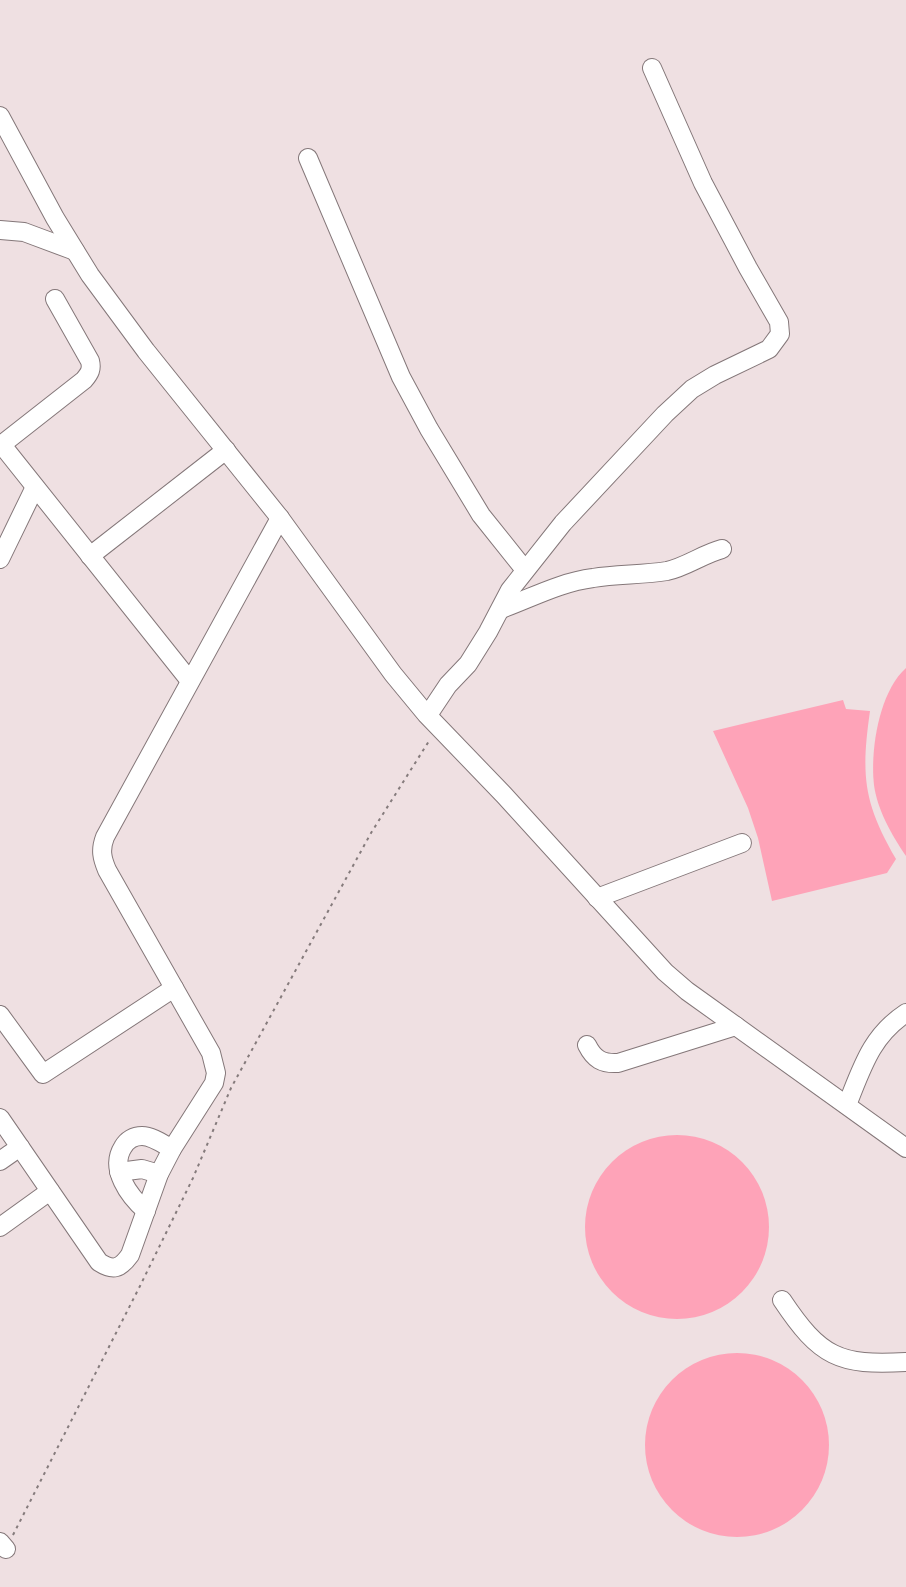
<svg xmlns="http://www.w3.org/2000/svg" width="906" height="1587" viewBox="0 0 906 1587" font-family="'PT Sans',sans-serif">
	<style>
		.grass { fill: #fea3b8 }
		.lines { fill: none; stroke-linecap: round; stroke-linejoin: round }
		.minor-casing { stroke: #847779; stroke-width: 20 }
		.path { stroke: #857b7c; stroke-width: 2; stroke-dasharray: 3 4.5; stroke-linecap: butt }
		.minor { stroke: #fff; stroke-width: 18 }
	</style>
	<rect width="100%" height="100%" fill="#efe0e2"/>
	<g class="grass">
		<path d="M906,668V856C892,836 877,809 874,785C870,750 879,692 906,668Z"/>
		<path d="M843,700L846,709L870,711C861,775 863,802 896,859L887,873L772,901L758,838L748,808L713,731Z"/>
		<circle cx="677" cy="1227" r="92"/>
		<circle cx="737" cy="1445" r="92"/>
	</g>
	<g class="lines">
		<g class="minor-casing">
			<g id="minor">
				<path d="M0,116L55,218L90,275L146,351L280,518L393,674L426,714L504,795L665,972L687,991L906,1148"/>
				<path d="M308,158L401,377L429,429L481,515L525,570"/>
				<path d="M0,230L24,232L75,251"/>
				<path d="M2,445L190,681"/>
				<path d="M0,446L84,380C90,373 92,369 90,361L55,299"/>
				<path d="M90,556L226,450"/>
				<path d="M0,559L35,487"/>
				<path d="M501,609C531,598 561,582 593,578C617,574 642,575 667,571C686,567 703,554 722,549"/>
				<path d="M428,715L448,685L468,664L488,632L510,590L563,523L665,414L692,389L715,375L769,349L780,334L779,322L748,268L703,183L652,68"/>
				<path d="M597,898L742,843"/>
				<path d="M0,1015L43,1074L174,988"/>
				<path d="M587,1045C594,1059 602,1064 618,1063L736,1026"/>
				<path d="M847,1105C862,1068 871,1036 906,1013"/>
				<path d="M0,1118L99,1262C113,1271 120,1269 130,1255L159,1174L172,1149L214,1083L216,1073L211,1053L107,870C102,858 100,850 105,837L280,518"/>
				<path d="M0,1161L20,1147"/>
				<path d="M119,1172L142,1169L159,1174"/>
				<path d="M146,1211C129,1196 109,1169 123,1147C127,1140 134,1136 142,1136C152,1136 163,1144 172,1149"/>
				<path d="M0,1227L50,1191"/>
				<path d="M782,1300C820,1357 839,1366 906,1362"/>
				<path d="M0,1542L6,1549"/>
			</g>
		</g>
		<path class="path" d="M13,1535L140,1286L193,1178L231,1088L371,833L429,741"/>
		<use href="#minor" class="minor"/>
	</g>
</svg>
